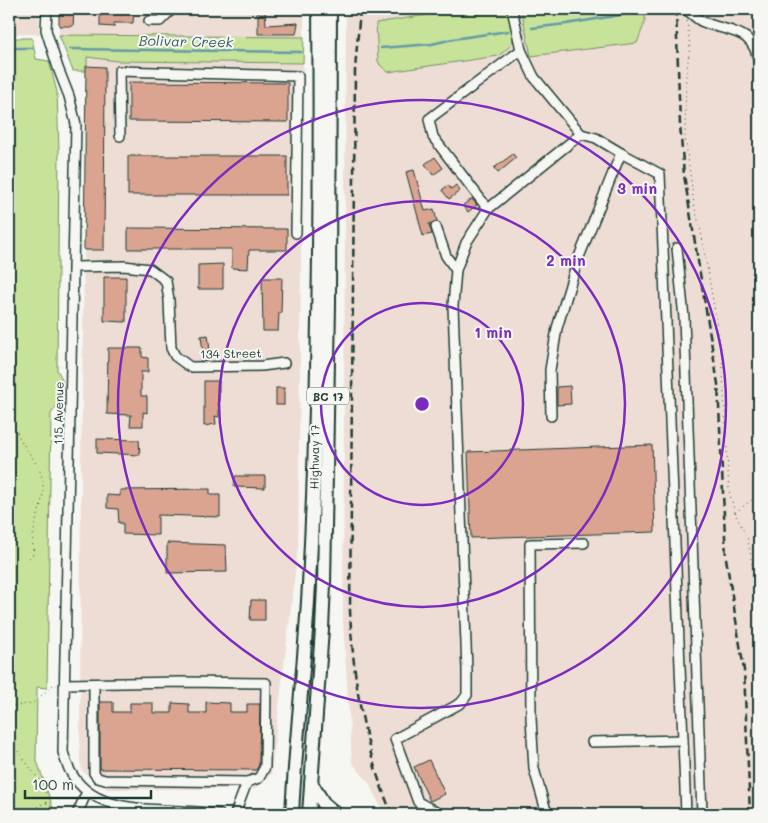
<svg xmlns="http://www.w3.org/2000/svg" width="768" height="823" viewBox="0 0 768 823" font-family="Mali,sans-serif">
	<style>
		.built { fill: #eeddd5 }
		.green { fill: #c7e299; stroke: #739066 }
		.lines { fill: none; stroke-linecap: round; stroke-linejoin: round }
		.stream { stroke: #659aa8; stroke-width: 2.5 }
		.building { fill: #daa491; stroke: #1f3d34 }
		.minor-casing { stroke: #1f3d34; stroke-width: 12 }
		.highway-casing { stroke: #1f3d34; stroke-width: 16 }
		.path { stroke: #1f3d34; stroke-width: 1; stroke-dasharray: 1 4; stroke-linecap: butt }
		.minor { stroke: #f6f6f2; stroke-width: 9 }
		.highway { stroke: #f6f6f2; stroke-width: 12 }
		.rail { stroke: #1f3d34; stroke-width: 2.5; stroke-dasharray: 8 4; stroke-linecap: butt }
		.ring { fill: none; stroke: #7b2cbf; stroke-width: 2.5 }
		.labels { text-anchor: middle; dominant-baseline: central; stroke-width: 4; stroke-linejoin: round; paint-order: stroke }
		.shield { fill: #f6f6f2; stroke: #60746d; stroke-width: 1 }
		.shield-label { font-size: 11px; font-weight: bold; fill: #1f3d34 }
		.street-label { font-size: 12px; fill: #1f3d34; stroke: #f6f6f2 }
		.water-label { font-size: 14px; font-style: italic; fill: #365c5b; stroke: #f6f6f2 }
		.centre { fill: #7b2cbf; stroke: #f6f6f2; stroke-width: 2.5 }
		.ring-label { font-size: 15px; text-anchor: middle; font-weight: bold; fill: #7b2cbf; stroke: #f6f6f2; stroke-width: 4; stroke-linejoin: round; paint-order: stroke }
	</style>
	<rect width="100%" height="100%" fill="#f6f6f2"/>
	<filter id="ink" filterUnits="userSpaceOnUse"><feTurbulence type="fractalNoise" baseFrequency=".02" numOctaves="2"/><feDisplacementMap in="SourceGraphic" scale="10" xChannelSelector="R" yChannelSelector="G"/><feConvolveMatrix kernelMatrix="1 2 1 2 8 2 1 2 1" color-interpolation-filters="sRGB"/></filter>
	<g filter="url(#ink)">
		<g class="built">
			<rect x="9" y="9" width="30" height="25"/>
			<path d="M59,9H304V37L59,35Z"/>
			<path d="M346,9H759V814H384L369,783L352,762L343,621Z"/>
			<path d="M87,57L117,61L303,63L298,548L271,774L254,789H107L82,771L80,761L81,468Z"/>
		</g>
		<g class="green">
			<path d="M464,9H508C513,34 521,40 498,56L388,72L380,65L378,61L376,23Z"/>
			<path d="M521,9H645V22L637,43L531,56Z"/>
			<path d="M59,35L304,37L303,63L117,61L87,57V71H73Z"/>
			<path d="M9,38H32L36,59L49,61L57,92L59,150L57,370C69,388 62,398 51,414L47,688L37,687L36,758L55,814H9Z"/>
		</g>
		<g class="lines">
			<g class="stream">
				<path d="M703,9H706"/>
				<path d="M532,28L566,24L639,12"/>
				<path d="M9,48H33"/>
				<path d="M381,48L432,44L453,39L508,31"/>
				<path d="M70,49L301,52"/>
			</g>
		</g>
		<g class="building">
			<path d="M59,9H74L73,26H59Z"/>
			<path d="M100,9H134L133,23H114V27L100,26Z"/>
			<path d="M258,9H265L266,25L298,23L296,34H258Z"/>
			<path d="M86,66L105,67L104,250H84Z"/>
			<path d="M129,82L288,83V122L129,121Z"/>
			<path d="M513,154L516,158L498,173L494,168Z"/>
			<rect x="128" y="156" width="159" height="39"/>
			<path d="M435,157L443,168L433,175L425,164Z"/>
			<path d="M414,170L425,211L434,209L437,221L429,224L432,234L423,236L406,172Z"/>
			<path d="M448,185L451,189L456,185L460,191L449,199L442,190Z"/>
			<path d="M472,199L477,205L468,212L463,205Z"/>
			<path d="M128,228L287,229V250H249L248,269L232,268V249H128Z"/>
			<path d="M223,264V289H198V265Z"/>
			<path d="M104,277H126V322L104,321Z"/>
			<path d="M262,278H282L281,313H279L278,331H263Z"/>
			<path d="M208,335L210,350L203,352L201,336Z"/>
			<path d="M108,348H142V357L148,358V372H141V396H147V413L143,412V426H130L131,415L107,414Z"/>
			<path d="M204,381H219V417L215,416L216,424L204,426Z"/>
			<path d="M570,386L571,404L557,405V387Z"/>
			<rect x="276" y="388" width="8" height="17"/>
			<path d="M97,439L139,440L140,455L97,453Z"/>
			<path d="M652,445L655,532L471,538L468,452Z"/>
			<path d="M235,476H265V488L234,487Z"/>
			<path d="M210,489V495H220V517L158,515V535L123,534V523H119L118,509L107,508V495L120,496V490Z"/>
			<path d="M167,543L226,545L227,572L167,573Z"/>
			<path d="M251,600H265V620H250Z"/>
			<path d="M100,702H113V712H130V703H153V713H172V703L189,704V713H206V702L230,703V712H247V704H260L259,765L256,770L100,769Z"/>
			<path d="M429,760L445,794L430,801L414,767Z"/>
		</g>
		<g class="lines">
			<g class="minor-casing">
				<g id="minor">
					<path d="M47,9L46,30L58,68L69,96L76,124L63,752C80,823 158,805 219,814"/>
					<path d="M512,9L521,50L534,77L581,134L596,138L621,153L577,262L557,328L550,370L551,416"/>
					<path d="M685,9C690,12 696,18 701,21C726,33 754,26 759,64"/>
					<path d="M149,21H160L172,9"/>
					<path d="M521,50L429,119L433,137L488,209L581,134"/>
					<path d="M120,136L119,71L298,76L296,233"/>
					<path d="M621,153L660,174L686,814"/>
					<path d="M436,227L446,256L456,270"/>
					<path d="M677,248L684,318L702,814"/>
					<path d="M74,267L124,266L150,269L166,281L169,300L171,348L175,356L190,367L262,366L284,363"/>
					<path d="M65,684L182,682L266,683L265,767L259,778L247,782L105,780L98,778L94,773V684"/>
					<path d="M592,742L683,740"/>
					<path d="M77,814L85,796"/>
					<path d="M235,814L247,782"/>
					<path d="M440,814L418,802L395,739L461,703L467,695V670L453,306L456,270L466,243L488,209"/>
					<path d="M547,814L534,769L531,718L530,544L584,543"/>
				</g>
			</g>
			<g class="highway-casing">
				<g id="highway">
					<path d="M311,783L324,804L336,814"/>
					<path d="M292,814C296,737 305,661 309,584C319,393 321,200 319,9"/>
					<path d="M309,814L322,629L324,584L329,305L330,9"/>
				</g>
			</g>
			<g class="path">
				<path d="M687,21L690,47L686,75L685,136L694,204L701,232L722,353L729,491L735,513L748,540L759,609"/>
				<path d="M17,432C24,450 42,465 43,484C45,508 28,528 34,553L27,560"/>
				<path d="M735,513L759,494"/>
				<path d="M9,707L33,703L53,685H57"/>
				<path d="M9,739L45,788L47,803L56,812L70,811"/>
				<path d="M30,814L39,805L47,803"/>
				<path d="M63,814L67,812"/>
				<path d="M259,814L270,809H282"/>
			</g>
			<use href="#minor" class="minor"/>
			<use href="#highway" class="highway"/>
			<g class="rail">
				<path d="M360,9L355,70L350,610C353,680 364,749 392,814"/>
				<path d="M676,9L680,125L684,175L718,384L726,558L744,670L750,814"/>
			</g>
		</g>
	</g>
	<g class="ring">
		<circle cx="422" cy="404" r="101"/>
		<circle cx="422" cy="404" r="203"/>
		<circle cx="422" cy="404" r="304"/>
	</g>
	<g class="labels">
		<rect class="shield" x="307" y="387.5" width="42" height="17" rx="4"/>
		<g class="shield-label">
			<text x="328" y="396">BC 17</text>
		</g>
		<g class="street-label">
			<text transform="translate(231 353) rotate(-1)">134 Street</text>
			<text transform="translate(58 413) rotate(-89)">115 Avenue</text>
			<text transform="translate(314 457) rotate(-89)">Highway 17</text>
		</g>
		<g class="water-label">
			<text transform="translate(186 41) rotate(1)">Bolivar Creek</text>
		</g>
	</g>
	<circle cx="422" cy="404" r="8" class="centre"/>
	<g class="ring-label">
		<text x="637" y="194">3 min</text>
		<text x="566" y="266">2 min</text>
		<text x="493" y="338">1 min</text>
	</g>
	<rect width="768" height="823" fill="none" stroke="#f6f6f2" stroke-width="30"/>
	<rect x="15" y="15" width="738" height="793" fill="none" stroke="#1f3d34" stroke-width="2" filter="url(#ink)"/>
	<path d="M25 790v8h126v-8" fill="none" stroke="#1f3d34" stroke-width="2.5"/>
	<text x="32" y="790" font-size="15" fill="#1f3d34" stroke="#f6f6f2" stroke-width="4" paint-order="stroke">100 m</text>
</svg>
